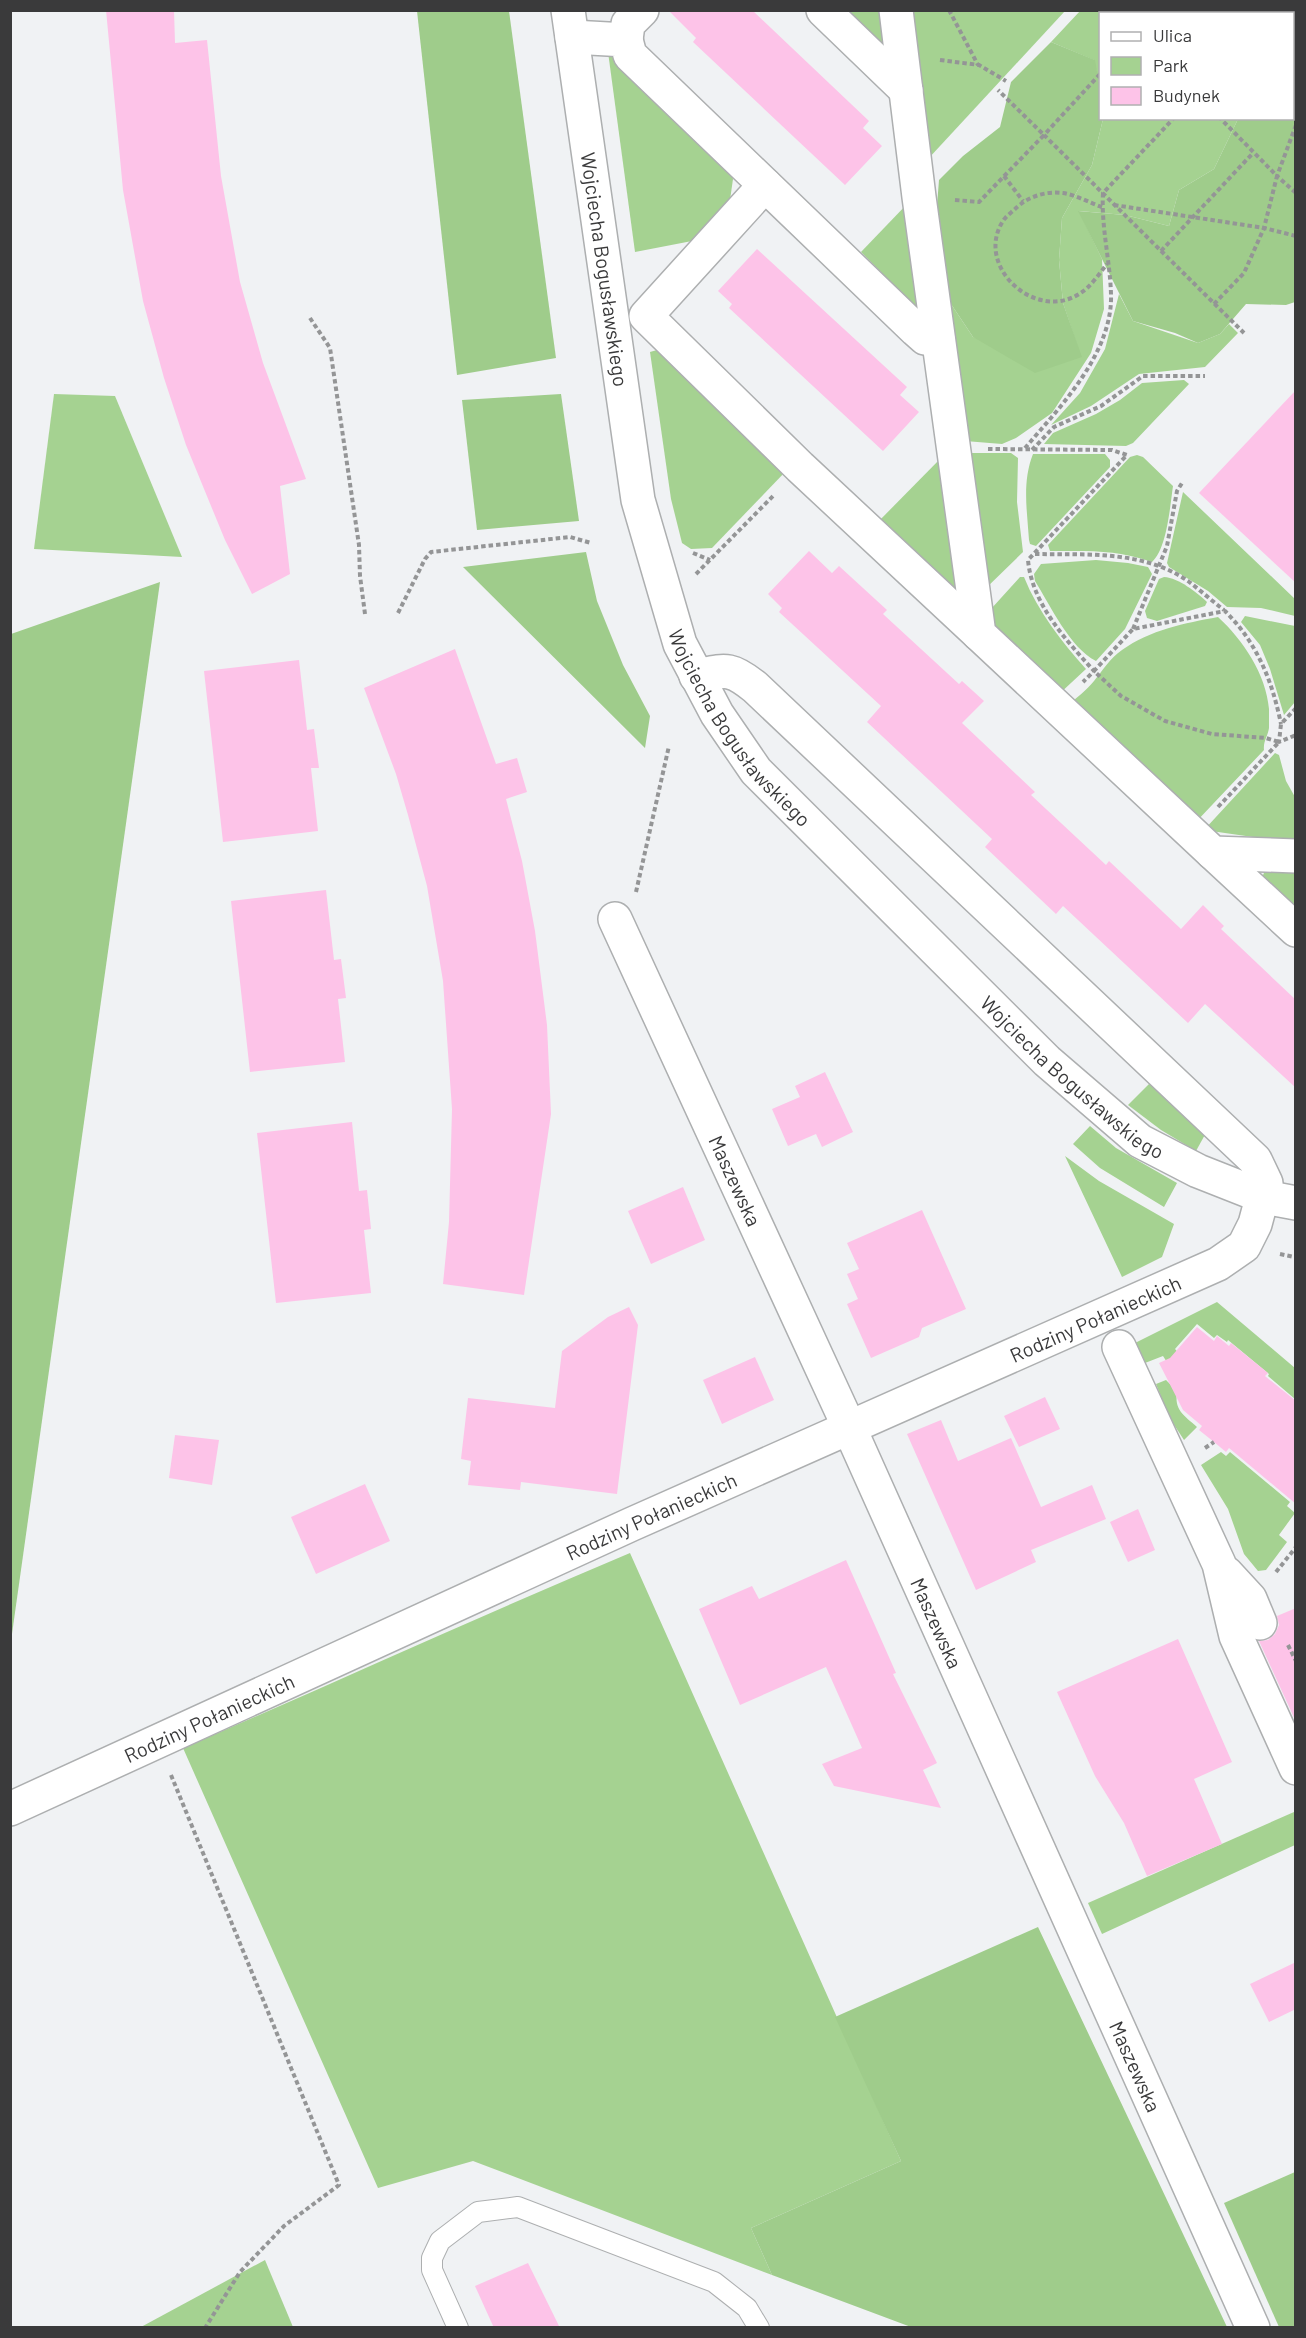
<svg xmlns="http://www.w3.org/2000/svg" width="1306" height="2338" viewBox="0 0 1306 2338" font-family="Barlow,sans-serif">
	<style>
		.green { fill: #a5d291 }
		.forest { fill: #9fcc8b }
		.building { fill: #fdc3e8 }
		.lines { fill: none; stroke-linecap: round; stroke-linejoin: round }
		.lane-casing { stroke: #adafb0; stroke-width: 22 }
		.street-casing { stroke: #adafb0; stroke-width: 36 }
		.path { stroke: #949596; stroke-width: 4; stroke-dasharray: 4.5 3; stroke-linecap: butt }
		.lane { stroke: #fff; stroke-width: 20 }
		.street { stroke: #fff; stroke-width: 33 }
		.labels { text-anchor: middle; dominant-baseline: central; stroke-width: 5; stroke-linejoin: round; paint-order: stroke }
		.street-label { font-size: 20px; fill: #3a3a3b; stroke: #fff }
	</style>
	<rect width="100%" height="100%" fill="#f0f2f4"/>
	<g class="green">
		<path d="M908,10L1065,11L928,159Z"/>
		<path d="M842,11H885L888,50Z"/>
		<path d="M1080,11H1295V43H1293L1292,14H1100V88L1094,60L1051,42Z"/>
		<path d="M608,52L729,166L733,179L730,200L692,241L635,252Z"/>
		<path d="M1103,119H1238L1214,169L1179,190L1169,226L1125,215L1079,211L1102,259L1104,309L1091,353L1052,413L1016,438L1002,444L965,441L945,295L973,337L1081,357L1063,303L1059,260L1062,218L1092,165Z"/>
		<path d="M909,202L923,315L861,252Z"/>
		<path d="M1119,294L1133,321L1198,343L1220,334L1229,324L1238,333L1205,367L1139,374L1091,406L1051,425L1080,393L1105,349Z"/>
		<path d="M657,350L787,470L712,548L691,549L682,543L671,499L650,352Z"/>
		<path d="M1184,380L1189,384L1133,443L1126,446L1044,444L1053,433L1096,414L1120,400L1142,383Z"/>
		<path d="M54,394L115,396L182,557L34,549Z"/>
		<path d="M972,453H1011L1018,458L1017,502L1023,552L983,591L967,454Z"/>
		<path d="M1033,454H1105L1110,460V467L1036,546L1030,544L1029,540C1027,510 1022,482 1033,454Z"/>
		<path d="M1137,455L1143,457L1173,486C1170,506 1167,549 1152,562C1116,549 1086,551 1050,551L1048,545L1130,457Z"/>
		<path d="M942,457L959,598L876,524Z"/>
		<path d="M1183,492L1295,599V616L1261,608L1227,607L1208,591L1169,567L1167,563Z"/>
		<path d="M1096,560L1128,563L1148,567L1152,574L1125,629L1096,661C1070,648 1050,605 1035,581L1034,574L1041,564Z"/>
		<path d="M1020,577H1024C1038,612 1062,642 1086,669L1057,696L992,631L991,609Z"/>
		<path d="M1164,577C1179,578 1196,592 1207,602L1205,606L1157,621L1147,618L1145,611L1159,579Z"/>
		<path d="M1245,616L1295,626V702L1284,715L1270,669L1260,645L1241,622Z"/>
		<path d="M1218,617C1243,640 1266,674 1269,709C1269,715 1269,722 1269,728C1268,736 1263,741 1264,750L1195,823L1067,706C1076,698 1087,690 1094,681C1103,670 1110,658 1122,650C1150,630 1185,623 1218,617Z"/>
		<path d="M1275,753L1279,755L1286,781L1295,797V843L1204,830Z"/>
		<path d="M1295,864V916L1262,877L1265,871Z"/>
		<path d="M1151,1082L1207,1131L1196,1151L1161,1130L1128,1105Z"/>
		<path d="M1090,1126L1116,1148L1177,1183L1164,1207L1100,1168L1073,1144Z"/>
		<path d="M1065,1156L1099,1181L1174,1224L1162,1257L1122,1277Z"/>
		<path d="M1217,1302L1295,1368V1399L1268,1376L1269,1374L1228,1340L1227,1342L1217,1335L1214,1338L1197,1324L1175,1349L1182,1357L1172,1370L1163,1356L1145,1363L1135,1343Z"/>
		<path d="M1166,1380L1177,1391C1174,1411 1184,1415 1197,1427L1184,1440L1169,1417L1156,1384Z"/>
		<path d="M1221,1452L1226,1456L1230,1452L1290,1502L1287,1506L1295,1513L1279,1535L1287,1542L1266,1570L1258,1571L1244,1554L1228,1509L1201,1465Z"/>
		<path d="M630,1553L901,2161L751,2228L772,2275L473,2161L378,2188L183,1748C332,1684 480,1616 630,1553Z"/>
		<path d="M1294,1812L1295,1845L1102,1934L1088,1903Z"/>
		<path d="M265,2260L293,2327H141Z"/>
	</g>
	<g class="forest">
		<path d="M417,11H509L556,358L457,375Z"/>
		<path d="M1051,42L1095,60L1100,88V118L1103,119L1092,165L1062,218L1059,260L1063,303L1082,357L1035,373L973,337L945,295L935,231L939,180L963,156L1000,127L1011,82Z"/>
		<path d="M1293,43H1296L1295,302L1286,305L1246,304L1220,334L1198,343L1175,333L1133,321L1078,211L1125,215L1169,226L1179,190L1214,169L1238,119L1292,118Z"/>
		<path d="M561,394L579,521L477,530L462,400Z"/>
		<path d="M586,552L597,601L623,665L650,716L645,748L463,567Z"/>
		<path d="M160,582L11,1641V634Z"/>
		<path d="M1038,1927L1227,2327H911L772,2275L751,2228L901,2161L835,2017Z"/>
		<path d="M1295,2172V2327H1279L1224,2203Z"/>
	</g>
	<g class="building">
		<path d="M106,10H174L175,43L207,40L221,176L240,282L263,363L306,479L280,486L290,574L252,594L225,540L186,445L164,378L143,301L123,190Z"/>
		<path d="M668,10H752L869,121L863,128L882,146L845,185L693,42L696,38Z"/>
		<path d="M757,249L907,387L900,395L919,412L883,451L729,308L732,304L718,291Z"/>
		<path d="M1296,390V583L1199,493Z"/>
		<path d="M809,551L832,573L839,566L887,610L883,614L959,684L962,681L984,701L962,723L1035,792L1031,795L1106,865L1109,861L1181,929L1203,905L1224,926L1221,929L1296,1000V1088L1205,1004L1188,1023L1063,906L1056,914L985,847L992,839L867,722L881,706L779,612L782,608L768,594Z"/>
		<path d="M455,649L496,764L517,758L527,792L506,799L522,861L535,931L547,1025L551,1114L524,1295L443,1284L449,1222L452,1109L443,981L427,886L408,815L396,774L364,688Z"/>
		<path d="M299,660L307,730L314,729L319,768H311L318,831L223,842L204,671Z"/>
		<path d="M326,890L334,960L341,959L346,998L338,999L345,1062L250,1072L231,901Z"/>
		<path d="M825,1072L853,1132L822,1147L816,1134L788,1146L772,1109L800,1097L795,1086Z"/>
		<path d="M352,1122L359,1191L367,1190L371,1229L364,1230L371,1293L276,1303L257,1133Z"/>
		<path d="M683,1187L705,1240L651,1264L628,1211Z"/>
		<path d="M922,1210L966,1309L922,1328L919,1337L871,1358L847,1304L858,1299L847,1274L859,1269L847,1243Z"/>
		<path d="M629,1307L638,1325L617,1494L521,1482L520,1490L468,1485L471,1461L461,1459L468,1398L555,1408L562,1351L608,1317Z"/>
		<path d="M1197,1327L1214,1341L1217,1336L1229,1346L1231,1343L1268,1373L1265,1376L1296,1401V1504L1229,1448L1226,1452L1214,1442L1199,1430L1202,1426L1183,1410L1159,1363L1170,1358Z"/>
		<path d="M755,1357L774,1400L722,1424L703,1380Z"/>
		<path d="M1045,1397L1060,1429L1019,1447L1004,1416Z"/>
		<path d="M941,1420L958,1461L1011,1438L1041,1507L1092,1485L1106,1519L1031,1550L1036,1562L976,1590L907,1434Z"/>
		<path d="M175,1435L219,1440L212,1485L169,1478Z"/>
		<path d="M365,1484L390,1541L316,1574L291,1517Z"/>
		<path d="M1138,1509L1155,1550L1128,1562L1110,1522Z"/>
		<path d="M846,1560L896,1673L893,1674L937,1763L923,1770L941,1808L834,1786L822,1764L862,1748L826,1667L740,1705L699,1609L752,1586L759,1599Z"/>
		<path d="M1296,1608V1722L1259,1641L1268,1640L1275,1634L1279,1625L1277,1616Z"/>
		<path d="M1178,1639L1232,1762L1194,1779L1222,1844L1147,1876L1124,1823L1095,1776L1057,1692Z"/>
		<path d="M1296,1962V2009L1269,2022L1250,1984Z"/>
		<path d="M528,2263L560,2328H494L475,2286Z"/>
	</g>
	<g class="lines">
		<g class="lane-casing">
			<path id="lane" d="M458,2328L432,2270V2258L440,2241L478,2212L518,2207L714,2282L747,2308L759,2328"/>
		</g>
		<g class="street-casing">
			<g id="street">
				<path id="s1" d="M568,10L638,500L680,644L717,714L756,771L1047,1061L1140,1141L1198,1171L1264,1197L1296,1203"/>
				<path d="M823,10L906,90"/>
				<path d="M896,10L919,197L979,634L1213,853L1296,856"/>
				<path d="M572,37L626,40L630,55L916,330L925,338L938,339"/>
				<path d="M626,40L628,24L642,10"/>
				<path d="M765,185L646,316L800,467L979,634"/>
				<path d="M1213,853L1296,930"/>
				<path id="s2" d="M615,919L849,1427L1253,2328"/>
				<path d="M1119,1347L1219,1564L1236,1636L1296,1768"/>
				<path d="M1226,1573L1250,1599L1260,1623"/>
				<path id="s3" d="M10,1809L632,1524L1218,1264L1244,1246L1255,1224L1266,1183L1255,1160L755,687C730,667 726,670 696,676"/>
			</g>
		</g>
		<g class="path">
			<path d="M949,10L978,65"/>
			<path d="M1156,14L1159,10"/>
			<path d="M1273,14L1276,10"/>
			<path d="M940,60L979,65L1006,81"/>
			<path d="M1100,74L1044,135L1244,333"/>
			<path d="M1296,125L1277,176L1296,193"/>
			<path d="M1004,176L1023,201"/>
			<path d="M955,200L979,202L1044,135L998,90"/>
			<path d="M1114,205L1264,228L1296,236"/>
			<path d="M1102,207C1090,203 1076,195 1063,193C1046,191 1029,196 1016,208C1012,212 1006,216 1003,221C974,266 1035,322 1079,294C1090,288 1099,274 1107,264"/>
			<path d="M1161,251L1253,153"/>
			<path d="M1214,304L1244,273L1264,228L1277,176L1220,118"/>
			<path d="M310,318L330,348L359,545L360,576L365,614"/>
			<path d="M1025,448C1060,407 1113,353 1111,294C1110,260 1101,227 1103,193L1174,118"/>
			<path d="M988,449L1112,450L1127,455L1028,560C1032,604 1066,640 1094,671L1083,682"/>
			<path d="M1032,450L1054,427L1101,406L1143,376H1205"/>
			<path d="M693,553L710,560"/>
			<path d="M1035,554C1087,555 1143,550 1188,581C1200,590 1212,601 1224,610"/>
			<path d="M696,574L775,494"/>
			<path d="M398,613L425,559L431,552L570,537L591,543"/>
			<path d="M1133,629L1167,546L1177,491L1182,483"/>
			<path d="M1296,708L1281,724L1279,742L1296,735"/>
			<path d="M1218,807L1279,742L1266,738L1212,734L1165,721L1121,696L1094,671L1133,629L1225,611C1257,643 1272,680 1281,724"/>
			<path d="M636,892L669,746"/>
			<path d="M1280,1254L1294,1257"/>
			<path d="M1205,1448L1214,1442"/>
			<path d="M1276,1572L1296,1547"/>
			<path d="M1288,1645L1296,1661"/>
			<path d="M171,1775L339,2185L284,2226L240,2272L205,2328"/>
		</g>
		<use href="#lane" class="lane"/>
		<use href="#street" class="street"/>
	</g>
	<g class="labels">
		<g class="street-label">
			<text stroke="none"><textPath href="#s1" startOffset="262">Wojciecha Bogusławskiego</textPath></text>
			<text stroke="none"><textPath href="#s1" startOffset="748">Wojciecha Bogusławskiego</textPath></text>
			<text stroke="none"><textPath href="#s1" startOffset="1234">Wojciecha Bogusławskiego</textPath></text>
			<text stroke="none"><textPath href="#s2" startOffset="288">Maszewska</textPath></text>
			<text stroke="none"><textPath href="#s3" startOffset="1191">Rodziny Połanieckich</textPath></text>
			<text stroke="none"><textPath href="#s3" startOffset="705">Rodziny Połanieckich</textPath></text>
			<text stroke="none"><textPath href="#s2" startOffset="774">Maszewska</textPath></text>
			<text stroke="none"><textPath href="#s3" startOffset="219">Rodziny Połanieckich</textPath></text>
			<text stroke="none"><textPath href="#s2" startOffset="1260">Maszewska</textPath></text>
		</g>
	</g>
	<rect width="1306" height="2338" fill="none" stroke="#3a3a3b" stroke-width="24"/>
	<rect x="1099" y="12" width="195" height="108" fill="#ffffff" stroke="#b0b0b1" stroke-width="1.5"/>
	<rect x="1111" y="32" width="30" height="9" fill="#ffffff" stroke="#b0b0b1" stroke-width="1.5"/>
	<text x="1153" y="42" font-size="18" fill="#3a3a3b">Ulica</text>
	<rect x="1111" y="57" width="30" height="18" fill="#a5d291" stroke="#b0b0b1" stroke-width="1.5"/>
	<text x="1153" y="72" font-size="18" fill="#3a3a3b">Park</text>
	<rect x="1111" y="87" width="30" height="18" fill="#fdc3e8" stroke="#b0b0b1" stroke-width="1.5"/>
	<text x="1153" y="102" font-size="18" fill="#3a3a3b">Budynek</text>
</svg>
